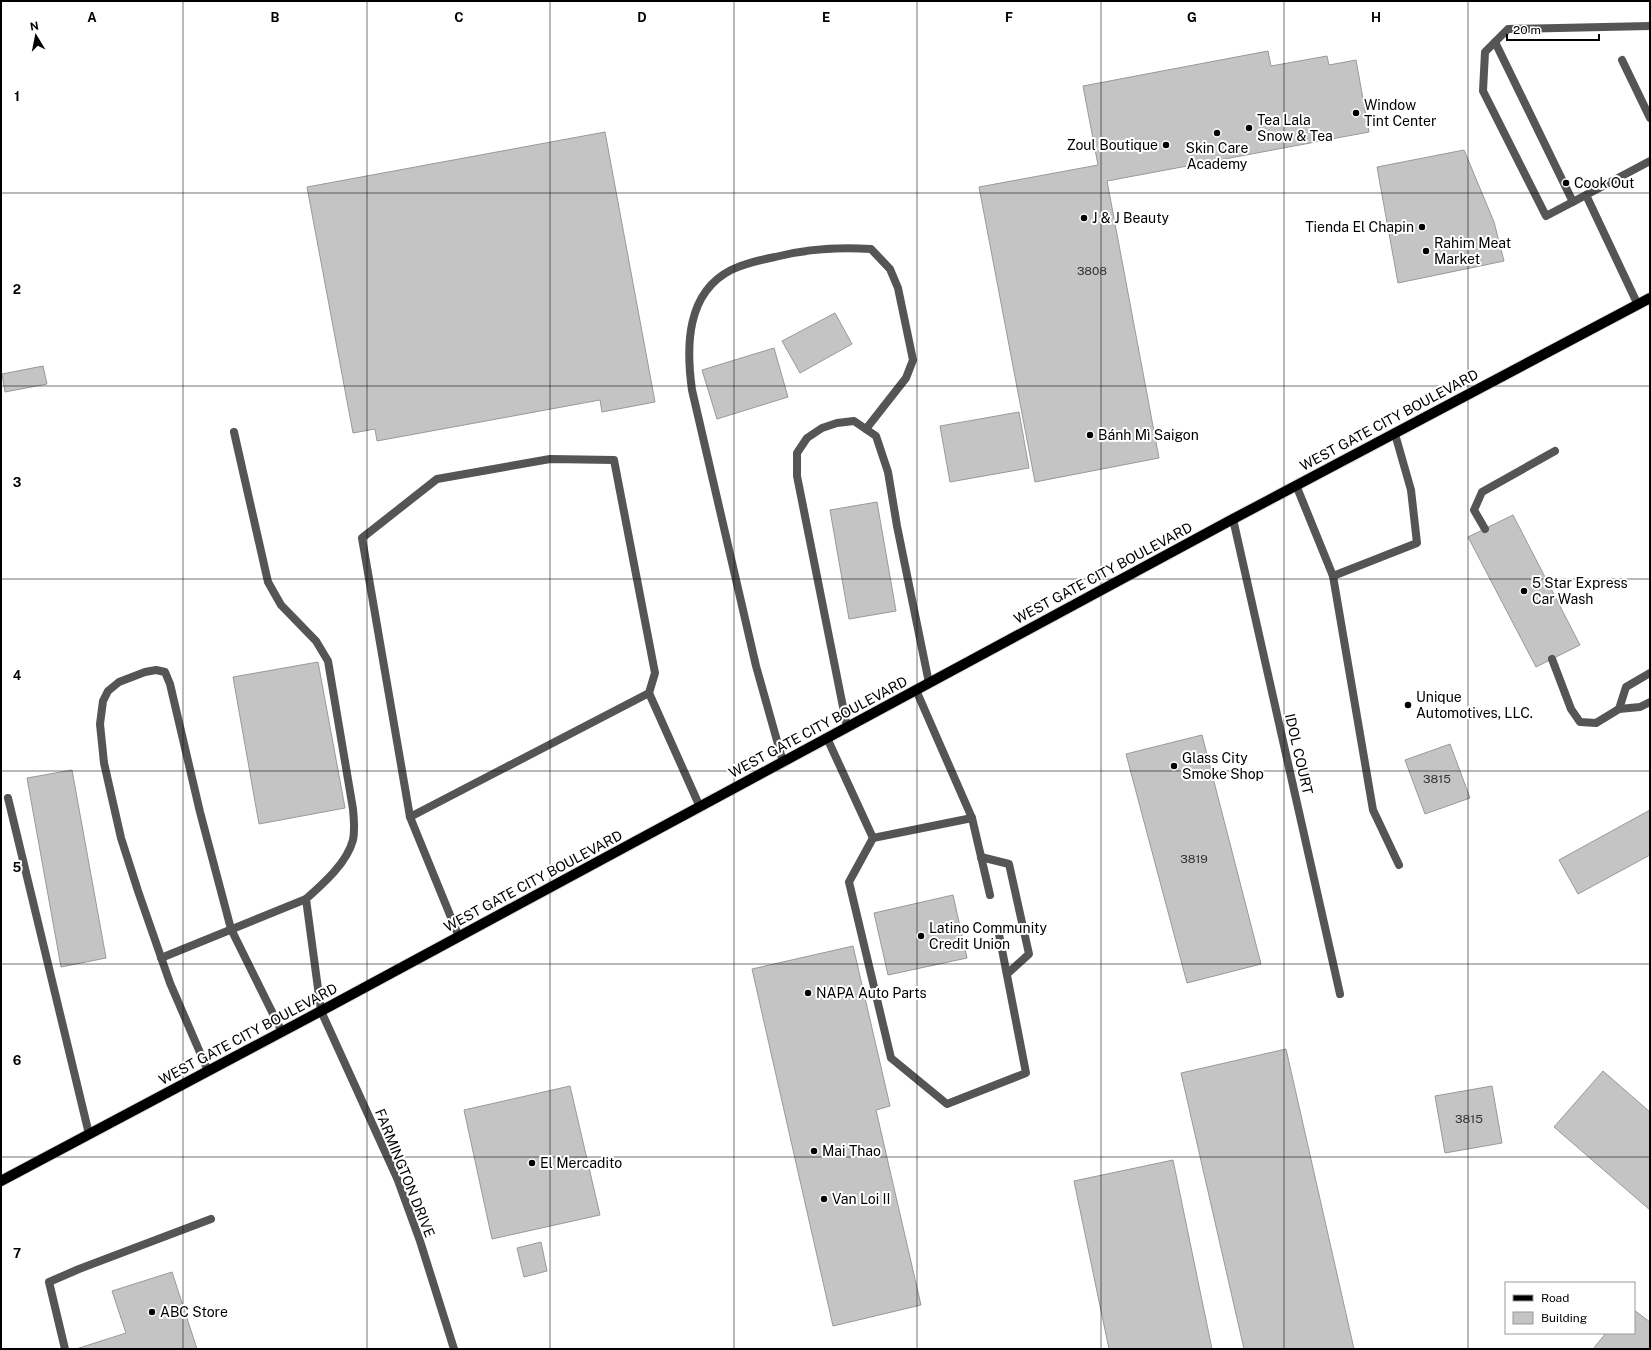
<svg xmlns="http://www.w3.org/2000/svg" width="1651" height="1350" viewBox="0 0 1651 1350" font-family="'Public Sans',sans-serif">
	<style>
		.building { fill: #c4c4c4; stroke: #999 }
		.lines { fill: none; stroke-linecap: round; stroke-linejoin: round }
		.primary-casing { stroke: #dbdbdb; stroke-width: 12 }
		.service { stroke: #555; stroke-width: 8 }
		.minor { stroke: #555; stroke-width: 8 }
		.tertiary { stroke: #555; stroke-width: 8 }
		.primary { stroke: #000; stroke-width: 10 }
		.grid { fill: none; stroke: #000; stroke-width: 1; stroke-opacity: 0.55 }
		.poi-dot { fill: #000; stroke: #fff; stroke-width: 1.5 }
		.labels { text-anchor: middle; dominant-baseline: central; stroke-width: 4; stroke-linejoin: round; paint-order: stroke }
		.number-label { font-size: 12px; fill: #313131 }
		.poi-label { font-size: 14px; fill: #000; stroke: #fff; text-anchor: start }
		.street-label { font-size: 14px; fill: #000; stroke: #fff }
		.grid-label { font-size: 13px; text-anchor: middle; font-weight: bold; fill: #000; stroke: #fff; stroke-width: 4; stroke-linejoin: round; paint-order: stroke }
	</style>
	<rect width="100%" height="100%" fill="#fff"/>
	<g class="building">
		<path d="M1268,51L1271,66L1327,56L1329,65L1356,60L1369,132L1107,181L1159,458L1035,482L979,187L1098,165L1083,86Z"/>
		<path d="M605,132L655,402L602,412L600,400L377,441L375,429L353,433L307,187Z"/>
		<path d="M1464,150L1494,222L1504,261L1398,283L1377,167Z"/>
		<path d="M835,313L852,344L800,373L782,341Z"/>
		<path d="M774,348L788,397L717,419L702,370Z"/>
		<path d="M43,366L47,384L5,392L2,374Z"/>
		<path d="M1019,412L1029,468L950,482L940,426Z"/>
		<path d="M877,502L896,611L849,619L830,510Z"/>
		<path d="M1513,515L1580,645L1536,667L1468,537Z"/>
		<path d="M318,662L345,808L259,824L233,677Z"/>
		<path d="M1202,735L1261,964L1187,983L1126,754Z"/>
		<path d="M1450,744L1470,798L1425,814L1405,760Z"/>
		<path d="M72,770L106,958L61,967L27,778Z"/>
		<path d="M1650,810V855L1578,894L1559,860Z"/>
		<path d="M953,895L967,958L888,975L874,913Z"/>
		<path d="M853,946L890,1106L876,1110L921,1305L833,1326L752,969Z"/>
		<path d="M1286,1049L1354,1349H1244L1181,1073Z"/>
		<path d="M1603,1071L1650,1112V1210L1554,1127Z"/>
		<path d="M570,1086L600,1215L492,1239L464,1110Z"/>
		<path d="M1492,1086L1502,1143L1445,1153L1435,1096Z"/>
		<path d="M1173,1160L1212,1349H1109L1074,1181Z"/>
		<path d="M541,1242L547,1271L524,1277L517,1248Z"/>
		<path d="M172,1272L197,1349H76L126,1333L112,1291Z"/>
		<path d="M1634,1310L1650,1322V1349H1593L1606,1333H1634Z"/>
	</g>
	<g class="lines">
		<g class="primary-casing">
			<path id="primary" d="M1,1181L321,1011L1233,519L1650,298"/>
		</g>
		<g class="service">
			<path d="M1495,42L1573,202"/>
			<path d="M1622,60L1650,118"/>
			<path d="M1586,195L1546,216L1483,91L1485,52L1508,29L1650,26"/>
			<path d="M1638,305L1586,195L1650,161"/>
			<path d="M234,432L268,582L281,605L316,641L328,661L353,809C354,819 355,830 353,840C347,863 323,884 306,899L321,1011"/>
			<path d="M1296,485L1333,576L1373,810L1399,865"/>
			<path d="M1485,529L1474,510L1482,492L1555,451"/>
			<path d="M1333,576L1417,543L1411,490L1395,434"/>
			<path d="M1552,659L1571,709L1580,722L1596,723L1619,709L1640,707L1650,702"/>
			<path d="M916,690L972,818L990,895"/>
			<path d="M1619,709L1626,687L1650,673"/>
			<path d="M847,727L797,476V453L807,438L822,428L837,423L854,421L876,436L888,472L897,526L929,683"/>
			<path d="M827,738L873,838L849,882L891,1058L947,1104L1026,1073L998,929"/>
			<path d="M783,762L756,666L692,390C686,347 686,293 731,270C745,263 760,260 775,257C806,249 839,247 871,249L890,269L898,288L913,360L906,378L866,429"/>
			<path d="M8,798L89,1134"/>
			<path d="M410,817L649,693"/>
			<path d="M873,838L972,818"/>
			<path d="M981,857L1009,864L1029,954L1007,974"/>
			<path d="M459,937L410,817L362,538L437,479L550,459L614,460L655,673L649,693L700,807"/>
			<path d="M161,958L306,899"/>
			<path d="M208,1071L170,983L138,891L121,838L104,763L100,724L103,701L108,691L119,682L145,672L156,670L165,672L170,684L200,812L231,929L282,1032"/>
			<path d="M65,1349L49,1282L79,1269L211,1219"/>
		</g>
		<path class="minor" d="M1233,519L1340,994"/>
		<path class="tertiary" d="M321,1011L397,1178L420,1241L454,1349"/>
		<use href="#primary" class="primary"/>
	</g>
	<path class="grid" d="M183,1V1349M367,1V1349M550,1V1349M734,1V1349M917,1V1349M1101,1V1349M1284,1V1349M1468,1V1349M1,193H1650M1,386H1650M1,579H1650M1,771H1650M1,964H1650M1,1157H1650"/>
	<g class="poi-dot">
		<circle cx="1356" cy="113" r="4"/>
		<circle cx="1249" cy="128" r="4"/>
		<circle cx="1217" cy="133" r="4"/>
		<circle cx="1166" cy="145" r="4"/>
		<circle cx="1566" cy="183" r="4"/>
		<circle cx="1084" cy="218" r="4"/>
		<circle cx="1422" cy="227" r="4"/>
		<circle cx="1426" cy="251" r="4"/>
		<circle cx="1090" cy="435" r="4"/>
		<circle cx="1524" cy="591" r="4"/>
		<circle cx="1408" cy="705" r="4"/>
		<circle cx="1174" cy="766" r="4"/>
		<circle cx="921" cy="936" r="4"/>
		<circle cx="808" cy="993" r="4"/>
		<circle cx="814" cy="1151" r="4"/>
		<circle cx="532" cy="1163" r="4"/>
		<circle cx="824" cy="1199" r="4"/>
		<circle cx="152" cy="1312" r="4"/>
	</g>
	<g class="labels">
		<g class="number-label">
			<text x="1092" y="271">3808</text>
			<text x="1437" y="779">3815</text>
			<text x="1194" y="859">3819</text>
			<text x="1469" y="1119">3815</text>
		</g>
		<g class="poi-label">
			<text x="1364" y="105">Window<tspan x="1364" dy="16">Tint Center</tspan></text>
			<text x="1257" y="120">Tea Lala<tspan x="1257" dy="16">Snow &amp; Tea</tspan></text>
			<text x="1158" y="145" text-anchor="end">Zoul Boutique</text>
			<text x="1217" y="148" text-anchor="middle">Skin Care<tspan x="1217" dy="16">Academy</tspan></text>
			<text x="1574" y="183">Cook Out</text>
			<text x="1092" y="218">J &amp; J Beauty</text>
			<text x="1414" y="227" text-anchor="end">Tienda El Chapin</text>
			<text x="1434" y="243">Rahim Meat<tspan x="1434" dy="16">Market</tspan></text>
			<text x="1098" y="435">Bánh Mì Saigon</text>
			<text x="1532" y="583">5 Star Express<tspan x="1532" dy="16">Car Wash</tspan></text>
			<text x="1416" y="697">Unique<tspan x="1416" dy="16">Automotives, LLC.</tspan></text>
			<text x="1182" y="758">Glass City<tspan x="1182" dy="16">Smoke Shop</tspan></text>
			<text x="929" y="928">Latino Community<tspan x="929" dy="16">Credit Union</tspan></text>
			<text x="816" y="993">NAPA Auto Parts</text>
			<text x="822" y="1151">Mai Thao</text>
			<text x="540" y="1163">El Mercadito</text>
			<text x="832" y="1199">Van Loi II</text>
			<text x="160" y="1312">ABC Store</text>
		</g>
		<g class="street-label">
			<text transform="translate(1389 420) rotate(-28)">WEST GATE CITY BOULEVARD</text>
			<text transform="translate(1103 573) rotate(-28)">WEST GATE CITY BOULEVARD</text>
			<text transform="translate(818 727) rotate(-28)">WEST GATE CITY BOULEVARD</text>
			<text transform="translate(1299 754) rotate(77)">IDOL COURT</text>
			<text transform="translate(533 881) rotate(-28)">WEST GATE CITY BOULEVARD</text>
			<text transform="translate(248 1034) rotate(-28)">WEST GATE CITY BOULEVARD</text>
			<text transform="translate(405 1173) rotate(68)">FARMINGTON DRIVE</text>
		</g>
	</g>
	<g class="grid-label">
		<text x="92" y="22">A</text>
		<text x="275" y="22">B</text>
		<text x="459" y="22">C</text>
		<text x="642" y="22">D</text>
		<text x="826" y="22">E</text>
		<text x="1009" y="22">F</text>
		<text x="1192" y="22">G</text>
		<text x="1376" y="22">H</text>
		<text x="17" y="101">1</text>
		<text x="17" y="294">2</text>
		<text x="17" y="487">3</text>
		<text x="17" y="680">4</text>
		<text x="17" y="872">5</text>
		<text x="17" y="1065">6</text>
		<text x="17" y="1258">7</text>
	</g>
	<rect width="1651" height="1350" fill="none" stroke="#000000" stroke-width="4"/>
	<rect x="1505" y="1282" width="130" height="52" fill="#ffffff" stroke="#999999"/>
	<rect x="1513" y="1295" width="20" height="6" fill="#000000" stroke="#999999"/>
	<text x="1541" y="1302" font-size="12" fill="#000000">Road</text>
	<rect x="1513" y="1312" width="20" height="12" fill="#c4c4c4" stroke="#999999"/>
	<text x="1541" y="1322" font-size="12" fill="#000000">Building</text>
	<g transform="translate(36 36) rotate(350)" stroke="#ffffff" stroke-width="3" paint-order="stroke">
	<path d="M0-3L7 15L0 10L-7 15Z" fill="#000000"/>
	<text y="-6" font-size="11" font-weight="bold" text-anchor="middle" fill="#000000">N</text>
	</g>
	<path d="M1507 34v6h92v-6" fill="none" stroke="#000000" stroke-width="2"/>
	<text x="1513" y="34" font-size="12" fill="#000000" stroke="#ffffff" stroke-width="3" paint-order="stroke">20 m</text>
</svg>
